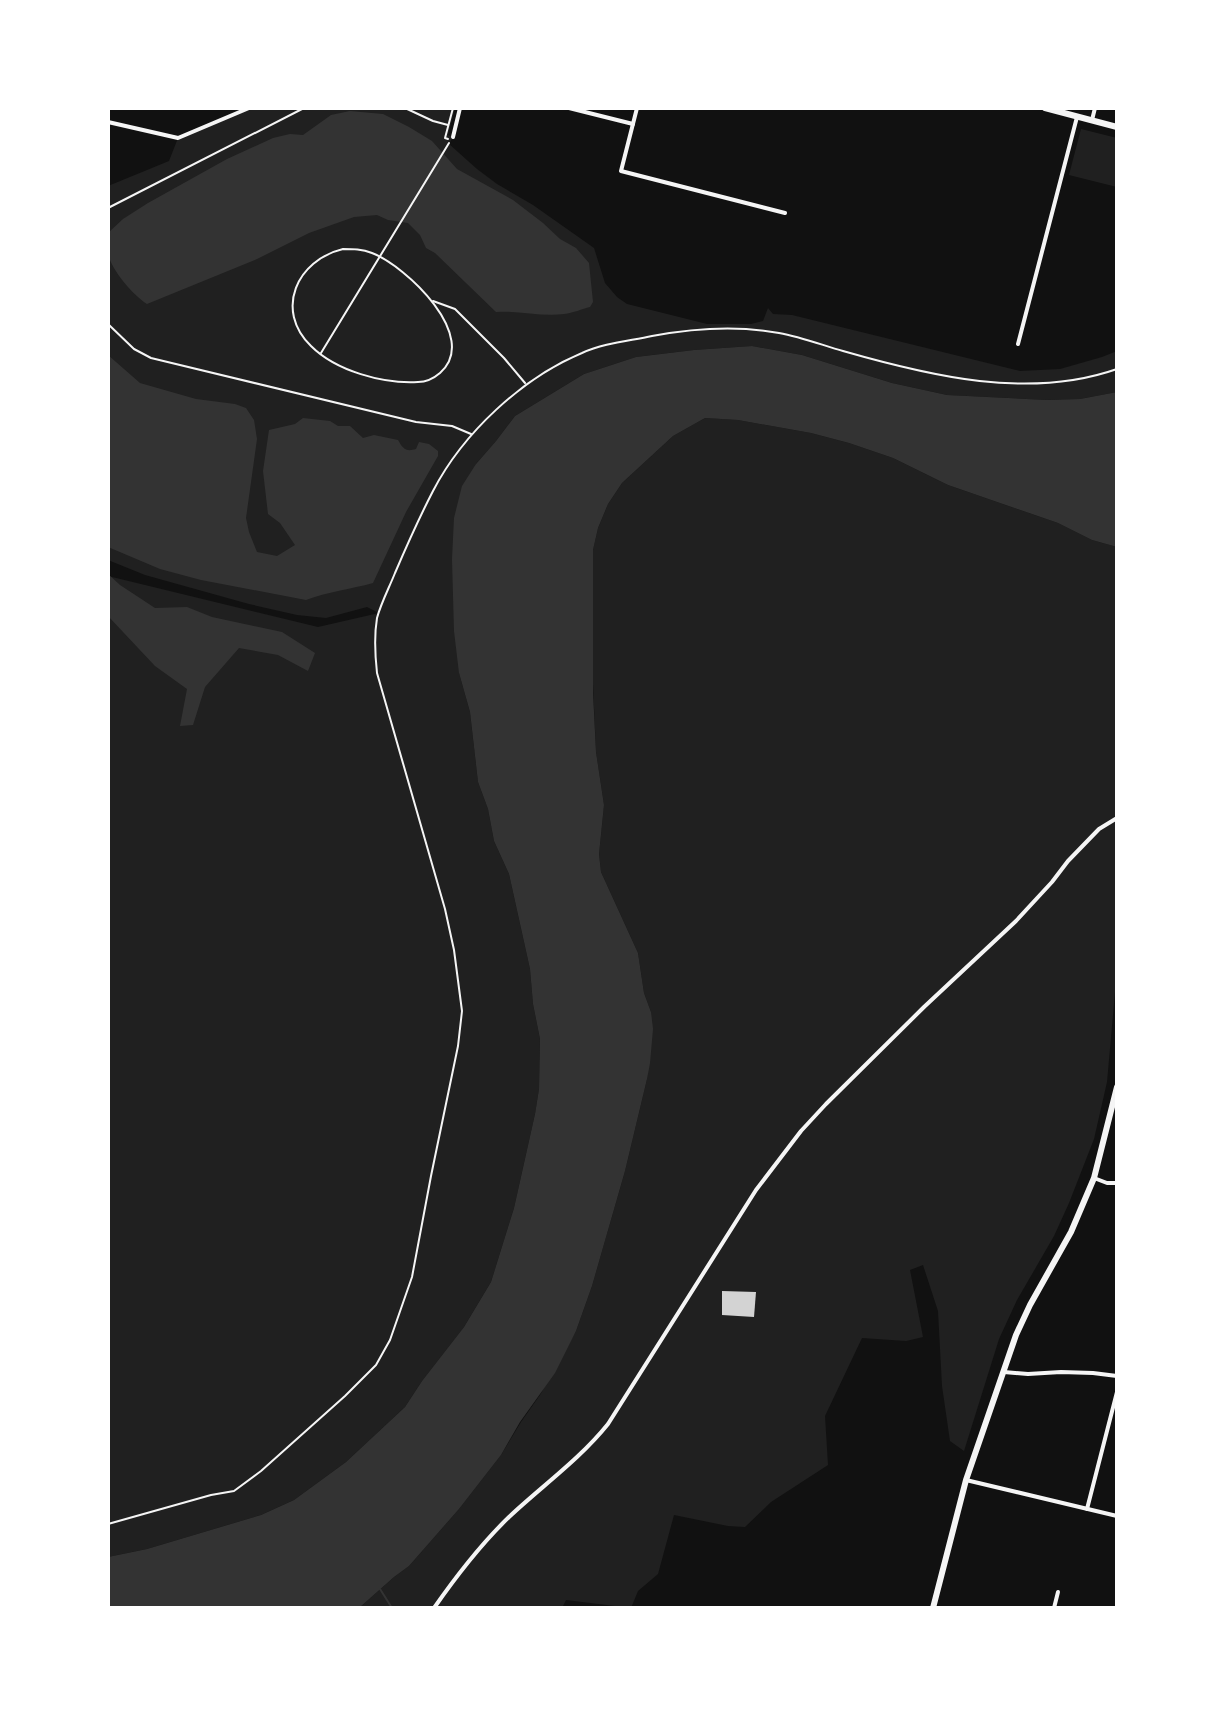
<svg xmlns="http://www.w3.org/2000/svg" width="1225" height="1716" viewBox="0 0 1225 1716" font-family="Quicksand,sans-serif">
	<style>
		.green { fill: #202020 }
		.water { fill: #333 }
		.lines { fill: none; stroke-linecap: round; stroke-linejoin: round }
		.stream { stroke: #333; stroke-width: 2 }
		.building { fill: #d3d3d3 }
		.path { stroke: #f5f5f5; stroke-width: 2 }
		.minor { stroke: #f5f5f5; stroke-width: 4 }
		.secondary { stroke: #f5f5f5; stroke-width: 6 }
	</style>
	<rect width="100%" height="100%" fill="#111"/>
	<g class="green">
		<path d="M249,108H455L448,135L453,137L449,144L477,169L497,184L533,205L594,248L605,283L617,297L627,304L707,324H751L763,321L768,308L773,314L792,315L1020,371L1060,369L1102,357L1117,351V392L1080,399L1047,400L947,395L892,383L802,355L752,346L694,350L636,357L584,374L515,416L496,441L476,464L459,673L470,712L478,782L488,809L494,841L509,874L530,969L533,1004L540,1039L539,1089L535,1114L514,1208L491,1282L464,1327L422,1381L405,1407L346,1462L294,1500L261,1515L147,1549L108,1557V576L318,627L379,613L367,607L326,618L297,615L249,604L145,575L108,560V186L169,161L178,138Z"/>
		<path d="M1081,129L1117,138V187L1069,175Z"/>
		<path d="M705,418L738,420L811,433L849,443L893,458L948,485L1058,523L1092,540L1117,547V970L1107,1082L1094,1139L1069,1203L1054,1236L1017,1300L999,1339L964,1451L950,1441L942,1386L938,1311L923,1265L910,1270L923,1337L906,1341L862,1338L825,1416L828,1465L771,1502L745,1527L728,1526L674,1515L658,1574L638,1591L631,1608L566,1600L562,1608H359L394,1577L409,1566L459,1509L501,1455L521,1422L540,1395L576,1331L592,1286L625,1171L647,1079L651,1012L644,993L638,953L601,872L599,854L604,805L596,752L592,662L593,550L598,528L608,504L622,483L673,436Z"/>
	</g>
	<g class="water">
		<path d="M350,111L383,114L409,127L432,141L457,169L513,200L543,223L560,239L576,248L589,263L593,302L590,307C582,309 573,313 564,314C541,317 519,310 496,312L435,253L426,248L420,235L408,223L388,220L377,215L354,217L309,233L257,259L147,304C133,295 111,270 108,253C107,247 108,240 108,233L123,219L148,203L227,159L273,138L290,134L303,135L331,115Z"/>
		<path d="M752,346L802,355L892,383L947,395L1047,400L1080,399L1117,392V547L1092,540L1058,523L948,485L893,458L849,443L811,433L738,420L705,418L673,436L622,483L608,504L598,528L593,550V692L596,752L604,805L599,854L601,872L638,953L644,993L651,1012L653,1029L650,1063L647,1079L625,1171L592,1286L576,1331L555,1373L520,1422L501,1455L459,1509L409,1566L394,1577L359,1608H108V1557L147,1549L261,1515L294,1500L346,1462L405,1407L422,1381L464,1327L491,1282L514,1208L535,1114L539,1089L540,1039L533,1004L530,969L509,874L494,841L488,809L478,782L470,712L459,673L454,631L452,559L454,518L462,486L476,464L496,441L515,416L584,374L636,357L694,350Z"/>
		<path d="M108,355L140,383L196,399L235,404L246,408L254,420L257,439L246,518L249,532L257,552L277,556L295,545L280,523L268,514L263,471L269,430L295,424L303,418L330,421L338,426H350L363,438L374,435L398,440C403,449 406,452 416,449L419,442L429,444L438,451V456L406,512L373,583C351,589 327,592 306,600L201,580L160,569L108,547Z"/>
		<path d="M108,574L120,585L155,608L187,607L212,617L282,632L315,653L308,671L278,655L239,648L205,687L193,725L180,726L187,689L155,666L108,616Z"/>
	</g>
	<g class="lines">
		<path class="stream" d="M380,1589L392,1608"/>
	</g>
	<path class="building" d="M722,1291L756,1292L754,1317L722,1315Z"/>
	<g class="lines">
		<g class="path">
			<path d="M405,108L433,121L448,125"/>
			<path d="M448,139L445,138L453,108"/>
			<path d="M108,208L304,108"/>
			<path d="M343,249C353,249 362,249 372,253C406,266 481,337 440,373C433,379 426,382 418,382C383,384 336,371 311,346C274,310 297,260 343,249Z"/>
			<path d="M433,301L455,309L504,358L525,383"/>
			<path d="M108,324L134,349L151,358L416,422L452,426L471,434"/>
			<path d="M321,353L449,143"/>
			<path d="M108,1524L211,1495L234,1491L261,1471L345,1396L376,1365L390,1340L412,1277L431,1176L458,1046L462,1011L454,950L445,909L377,673C375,655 374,636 377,618C381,603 389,588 395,573C407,545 419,518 433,491C463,433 522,378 582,353C604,343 629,341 652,336C695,328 736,325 779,333C801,337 822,345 843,351C930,376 1029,400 1117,369"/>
		</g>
		<g class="minor">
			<path d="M569,108L633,124"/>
			<path d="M637,108L621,171L785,213"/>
			<path d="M1092,120L1095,108"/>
			<path d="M108,122L178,138L249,108"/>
			<path d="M453,137L460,108"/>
			<path d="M1018,344L1077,117"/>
			<path d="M1094,1178L1107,1183H1117"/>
			<path d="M1004,1372L1028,1374L1061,1372L1093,1373L1117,1376"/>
			<path d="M966,1480L1117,1516"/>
			<path d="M1087,1509L1117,1392"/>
			<path d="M434,1608C457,1575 480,1545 509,1517C542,1486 580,1459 608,1424L756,1190L801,1131L826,1104L924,1007L1016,921L1052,882L1068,861L1099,829L1117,818"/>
			<path d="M1054,1608L1058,1592"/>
		</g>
		<g class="secondary">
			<path d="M1045,108L1117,127"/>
			<path d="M933,1608L966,1480L1016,1335L1030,1305L1071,1232L1094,1178L1117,1087"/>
		</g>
	</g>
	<rect width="1225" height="1716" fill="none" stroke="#ffffff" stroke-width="220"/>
</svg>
